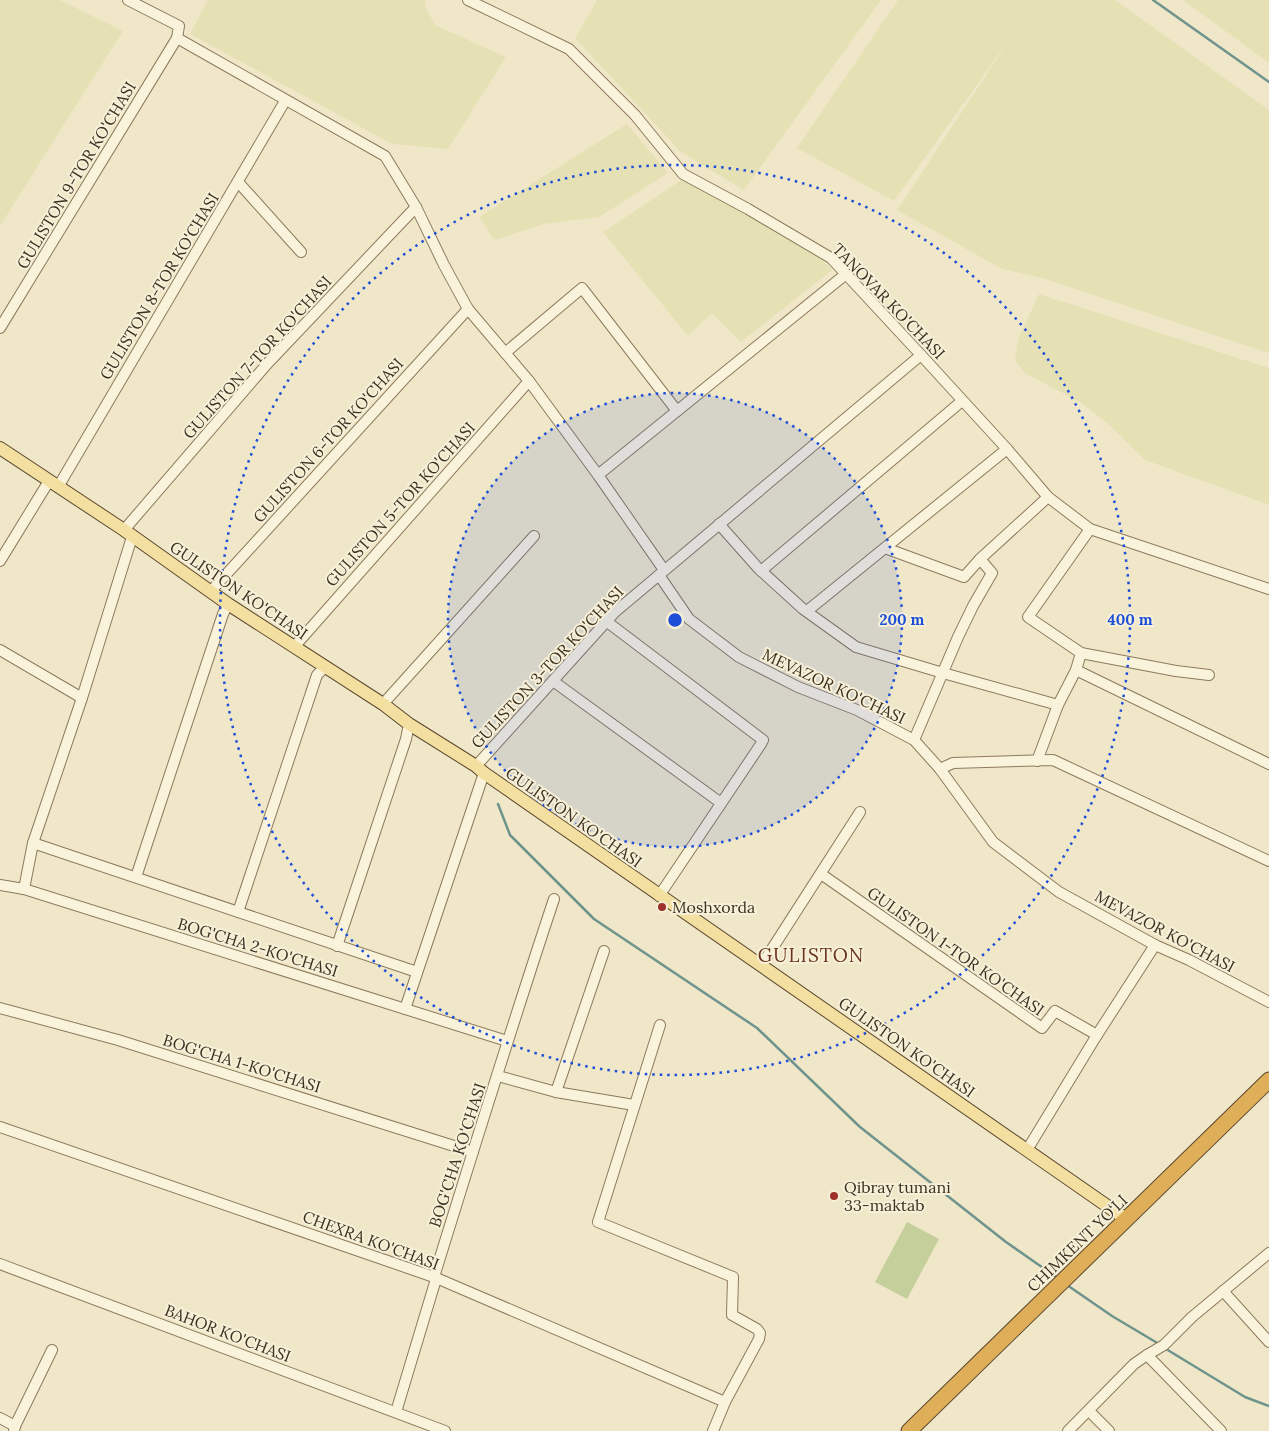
<svg xmlns="http://www.w3.org/2000/svg" width="1269" height="1431" viewBox="0 0 1269 1431" font-family="Lora,serif">
	<style>
		.farmland { fill: #e6e1b5 }
		.green { fill: #c5cf9b }
		.lines { fill: none; stroke-linecap: round; stroke-linejoin: round }
		.stream { stroke: #6f938d; stroke-width: 2.5 }
		.minor-casing { stroke: #8d7a5c; stroke-width: 12 }
		.major-casing { stroke: #5b4730; stroke-width: 14 }
		.highway-casing { stroke: #5b4730; stroke-width: 17 }
		.minor { stroke: #faf3dc; stroke-width: 10 }
		.major { stroke: #f3dfa0; stroke-width: 12 }
		.highway { stroke: #dfae58; stroke-width: 15 }
		.ring { fill: none; stroke: #1d4ed8; stroke-width: 2.5; stroke-dasharray: 2.5 5 }
		.poi-dot { fill: #9e322a; stroke: #f7f0d8; stroke-width: 2 }
		.labels { text-anchor: middle; dominant-baseline: central; stroke-width: 4; stroke-linejoin: round; paint-order: stroke }
		.street-label { font-size: 16px; fill: #3d3020; stroke: #f7f0d8 }
		.poi-label { font-size: 16px; fill: #3d3020; stroke: #f7f0d8; text-anchor: start }
		.quarter-label { font-size: 19px; letter-spacing: 1px; fill: #6b341e; stroke: #f7f0d8 }
		.centre { fill: #1d4ed8; stroke: #f7f0d8; stroke-width: 2.5 }
		.ring-label { font-size: 15px; text-anchor: middle; font-weight: bold; fill: #1d4ed8; stroke: #f7f0d8; stroke-width: 4; stroke-linejoin: round; paint-order: stroke }
	</style>
	<rect width="100%" height="100%" fill="#f0e7c8"/>
	<g class="farmland">
		<path d="M0,0H60L123,31L0,226Z"/>
		<path d="M208,0H426L425,6L435,25L506,57L448,149L392,144L190,34Z"/>
		<path d="M597,0H881L744,190L681,152L575,38Z"/>
		<path d="M898,0H1115L1269,110V353L1042,278L1002,269L897,210L1014,33L894,201L797,148Z"/>
		<path d="M1183,0H1269V63Z"/>
		<path d="M627,124L668,173L599,217L544,224L494,240L479,217Z"/>
		<path d="M683,179L819,257L832,270L741,342L712,313L688,336L603,232Z"/>
		<path d="M1039,294L1269,368V505L1145,460L1106,422L1080,402L1026,374L1015,361L1018,339Z"/>
	</g>
	<path class="green" d="M907,1222L939,1239L907,1299L875,1282Z"/>
	<g class="lines">
		<g class="stream">
			<path d="M1153,0L1269,82"/>
			<path d="M498,804L510,835L594,919L757,1028L860,1127L1006,1242L1059,1279"/>
			<path d="M1067,1285L1112,1316L1159,1344"/>
			<path d="M1166,1349L1245,1397L1269,1406"/>
		</g>
		<g class="minor-casing">
			<g id="minor">
				<path d="M468,0L569,49L635,115L683,174L748,209L831,258L921,355L1007,449L1048,497L1090,529L1269,589"/>
				<path d="M177,38L385,156L416,207L444,265L468,309L529,381L598,475L664,570"/>
				<path d="M238,182L301,252"/>
				<path d="M0,328L177,38L179,26L128,0"/>
				<path d="M505,353L582,288L677,411"/>
				<path d="M598,475L846,274"/>
				<path d="M58,487L285,101"/>
				<path d="M719,524L758,568L803,609L856,647L943,673L1058,705"/>
				<path d="M1090,529L1028,617L1081,653L1176,671L1209,675"/>
				<path d="M124,530L267,364L416,207"/>
				<path d="M885,548L964,577L980,559L1048,497"/>
				<path d="M0,561L49,481"/>
				<path d="M761,571L962,401"/>
				<path d="M659,575L689,619L739,657L798,687L857,710L914,740L940,769L993,842L1059,892L1155,945L1189,960L1269,1002"/>
				<path d="M211,591L468,309"/>
				<path d="M807,611L1007,449"/>
				<path d="M606,621L763,740L761,744L659,896"/>
				<path d="M294,647L529,381"/>
				<path d="M0,650L82,698"/>
				<path d="M1076,670L1269,764"/>
				<path d="M553,681L721,803"/>
				<path d="M383,704L534,536"/>
				<path d="M914,740L958,637L973,606L992,573L980,559"/>
				<path d="M1037,761L1058,705L1076,670L1081,653"/>
				<path d="M476,766L615,612L921,355"/>
				<path d="M940,769L953,763L1053,760L1269,861"/>
				<path d="M33,843L417,972"/>
				<path d="M821,874L1042,1028L1055,1011L1097,1035"/>
				<path d="M136,877L223,614L228,604"/>
				<path d="M0,885L24,889L507,1041"/>
				<path d="M24,889L33,843L82,698L132,537"/>
				<path d="M238,912L317,675L325,667"/>
				<path d="M337,946L406,739L409,724"/>
				<path d="M761,966L860,812"/>
				<path d="M0,1008L118,1040L473,1152"/>
				<path d="M405,1009L484,773"/>
				<path d="M660,1025L598,1222L733,1277L732,1315L757,1329L760,1333L759,1339L725,1402L713,1431"/>
				<path d="M498,1076L556,1092L634,1105"/>
				<path d="M556,1092L604,951"/>
				<path d="M0,1127L434,1277L725,1402"/>
				<path d="M1027,1150L1097,1035L1155,945"/>
				<path d="M0,1264L445,1431"/>
				<path d="M434,1277C473,1151 512,1025 554,899"/>
				<path d="M1223,1291L1269,1342"/>
				<path d="M1147,1355L1221,1431"/>
				<path d="M1089,1411L1109,1431"/>
				<path d="M396,1412L436,1279"/>
				<path d="M0,1418L15,1426L14,1431"/>
				<path d="M15,1426L52,1350"/>
				<path d="M1068,1431L1134,1364L1147,1355L1164,1345L1192,1317L1269,1253"/>
			</g>
		</g>
		<g class="major-casing">
			<path id="major" d="M0,448L124,530L228,604L383,704L409,724L476,766L484,773L1126,1219"/>
		</g>
		<g class="highway-casing">
			<path id="highway" d="M909,1431L1269,1080"/>
		</g>
		<use href="#minor" class="minor"/>
		<use href="#major" class="major"/>
		<use href="#highway" class="highway"/>
	</g>
	<circle cx="675" cy="620" r="227" fill="#1d4ed8" fill-opacity=".12"/>
	<g class="ring">
		<circle cx="675" cy="620" r="227"/>
		<circle cx="675" cy="620" r="455"/>
	</g>
	<g class="poi-dot">
		<circle cx="662" cy="907" r="5"/>
		<circle cx="834" cy="1196" r="5"/>
	</g>
	<g class="labels">
		<g class="street-label">
			<text transform="translate(76 175) rotate(-59)">GULISTON 9-TOR KO'CHASI</text>
			<text transform="translate(159 286) rotate(-59)">GULISTON 8-TOR KO'CHASI</text>
			<text transform="translate(889 301) rotate(46)">TANOVAR KO'CHASI</text>
			<text transform="translate(257 357) rotate(-48)">GULISTON 7-TOR KO'CHASI</text>
			<text transform="translate(328 440) rotate(-48)">GULISTON 6-TOR KO'CHASI</text>
			<text transform="translate(400 504) rotate(-48)">GULISTON 5-TOR KO'CHASI</text>
			<text transform="translate(239 590) rotate(34)">GULISTON KO'CHASI</text>
			<text transform="translate(547 667) rotate(-47)">GULISTON 3-TOR KO'CHASI</text>
			<text transform="translate(834 686) rotate(25)">MEVAZOR KO'CHASI</text>
			<text transform="translate(574 817) rotate(35)">GULISTON KO'CHASI</text>
			<text transform="translate(1165 931) rotate(28)">MEVAZOR KO'CHASI</text>
			<text transform="translate(258 947) rotate(17)">BOG'CHA 2-KO'CHASI</text>
			<text transform="translate(956 951) rotate(35)">GULISTON 1-TOR KO'CHASI</text>
			<text transform="translate(907 1047) rotate(35)">GULISTON KO'CHASI</text>
			<text transform="translate(242 1063) rotate(17)">BOG'CHA 1-KO'CHASI</text>
			<text transform="translate(457 1155) rotate(-72)">BOG'CHA KO'CHASI</text>
			<text transform="translate(371 1240) rotate(20)">CHEXRA KO'CHASI</text>
			<text transform="translate(1077 1243) rotate(-44)">CHIMKENT YO‘LI</text>
			<text transform="translate(228 1333) rotate(21)">BAHOR KO'CHASI</text>
		</g>
		<g class="poi-label">
			<text x="672" y="907">Moshxorda</text>
			<text x="844" y="1187">Qibray tumani<tspan x="844" dy="18">33-maktab</tspan></text>
		</g>
		<g class="quarter-label">
			<text x="811" y="955">GULISTON</text>
		</g>
	</g>
	<circle cx="675" cy="620" r="8" class="centre"/>
	<g class="ring-label">
		<text x="902" y="625">200 m</text>
		<text x="1130" y="625">400 m</text>
	</g>
</svg>
